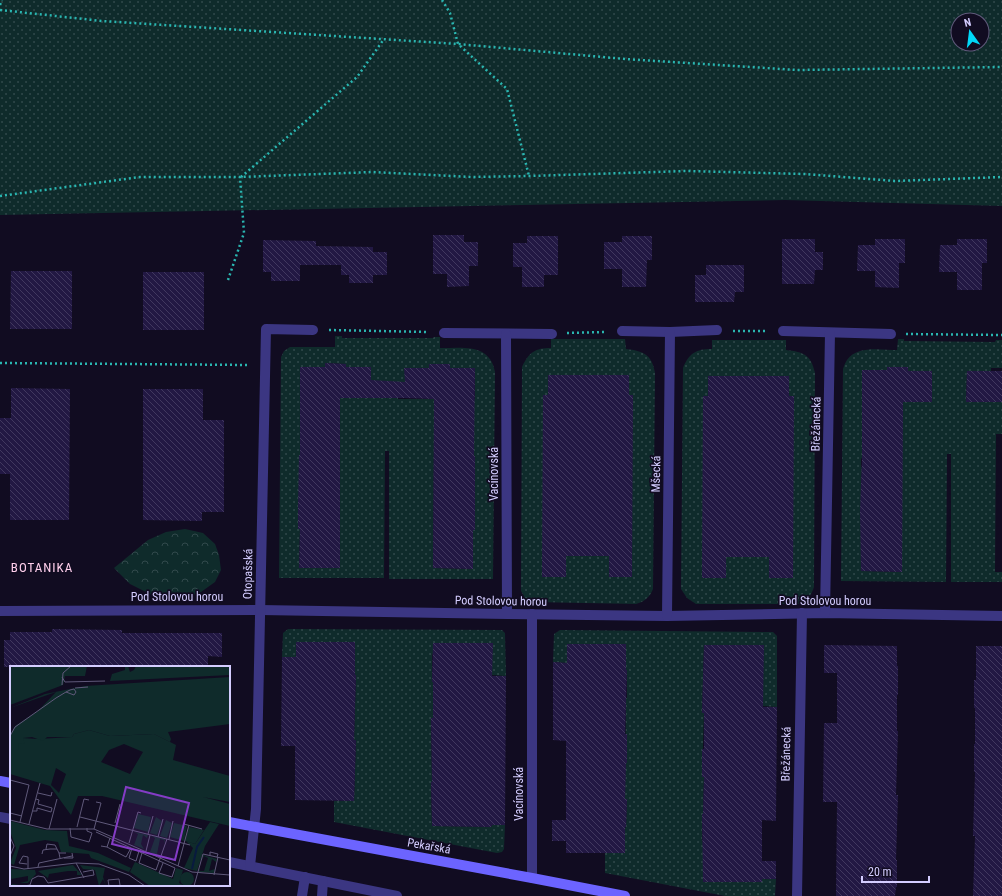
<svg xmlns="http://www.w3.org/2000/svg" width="1002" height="896" viewBox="0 0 1002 896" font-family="'Roboto Condensed',sans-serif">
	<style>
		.grass { fill: url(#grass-dots); fill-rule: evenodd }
		.park { fill: url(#park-crowns) }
		.building { fill: url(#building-back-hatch) }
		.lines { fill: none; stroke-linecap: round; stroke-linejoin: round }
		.path { stroke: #2ab6b1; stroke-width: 2.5; stroke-dasharray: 2 3; stroke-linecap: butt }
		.lane { stroke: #3b3682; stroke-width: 10 }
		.street { stroke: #3b3682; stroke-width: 10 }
		.secondary { stroke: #6c64ff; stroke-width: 10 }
		.labels { text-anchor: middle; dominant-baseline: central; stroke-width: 3.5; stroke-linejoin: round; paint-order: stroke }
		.street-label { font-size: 12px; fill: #d4cdff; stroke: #110c21 }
		.neighbourhood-label { font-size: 13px; letter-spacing: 1px; fill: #ffcfec; stroke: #110c21 }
		.inset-river { fill: none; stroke: #081a3f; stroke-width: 2 }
		.inset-road { fill: none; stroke: #5f597a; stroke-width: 1 }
		.view { fill: #843cc5; fill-opacity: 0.15; stroke: #843cc5; stroke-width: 2 }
		.inset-edge { fill: none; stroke: #d4cdff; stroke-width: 2 }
	</style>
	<defs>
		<pattern id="grass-dots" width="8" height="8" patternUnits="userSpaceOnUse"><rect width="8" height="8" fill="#0f2b2b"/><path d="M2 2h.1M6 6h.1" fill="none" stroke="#31494b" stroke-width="1.8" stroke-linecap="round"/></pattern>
		<pattern id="park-crowns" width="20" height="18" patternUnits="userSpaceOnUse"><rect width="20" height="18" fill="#0f2b2b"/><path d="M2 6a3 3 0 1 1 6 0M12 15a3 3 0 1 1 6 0" fill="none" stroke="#31494b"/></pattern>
		<pattern id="building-back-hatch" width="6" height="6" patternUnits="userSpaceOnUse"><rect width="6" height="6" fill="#221843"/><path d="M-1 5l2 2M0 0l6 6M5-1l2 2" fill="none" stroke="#41385f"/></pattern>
	</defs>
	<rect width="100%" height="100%" fill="#110c21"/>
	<g class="grass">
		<path d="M0,0H1002V206L785,200L0,215ZM958,20H982V44H958Z"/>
		<path d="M335,336H342V338H433L434,337H440V348C463,348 490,343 495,372L493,579H389V451H385L384,578H279L281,357L284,351L290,347H335ZM325,363L346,364V367H370V398H300V367H325ZM430,364H450V368H475V399H398V382H405V368H429ZM300,430H340V568H299L300,529H298L300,464L299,463V455H300ZM434,431L475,456V486H474L473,500H475V530H473V569L433,568Z"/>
		<path d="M551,339H625L626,349C643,351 652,354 655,373L653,589C650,597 644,602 636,604L533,602L525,598L521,591L522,367C529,352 535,348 551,348Z"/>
		<path d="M898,339H904V341L995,342L996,340H1002V368H991V371H967L966,402H1002V434H996L995,572H1002V582H951V454H947L946,582L841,581L843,369C844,366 845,363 847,360C857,345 882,350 897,350ZM887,367H908V371H932V402H862V370H887ZM862,458L902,572L861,571V488L862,467H861V459Z"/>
		<path d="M712,340H786V350C804,352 811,355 815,373L814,587C811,596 807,601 799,604H696L687,598L681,589L683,368C689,353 696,349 712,349Z"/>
		<path d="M288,629L502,630L505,633L506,676L491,675L492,643L432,654V681L433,682V718H431L432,782H431L432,826L491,827L492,825H505L504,849L502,852L497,853L334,822V801H354L356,740H354L356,676L355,675V642H296V657H282L283,633Z"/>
		<path d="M560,630L773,632L777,636V707L762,706L763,645H704L702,713H704L702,777H704L703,814H702V841L703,842V882H762V879H776L775,896H725L605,873V853L626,827L627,799H625L626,698H627V671L626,670V645L567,644V663L553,662L554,634Z"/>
	</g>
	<path class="park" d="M185,529L203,533L215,544L219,555L221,570L215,582L201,592L188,597L172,599L154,596L130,584L114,568L148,540L166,532Z"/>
	<g class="building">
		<path d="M433,235H464V242H478V266H469V286L447,287V274H433Z"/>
		<path d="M527,236H558V275H544V287H522V267H513V243H527Z"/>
		<path d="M622,236H652V260H647L646,287H622V269H604V242H622Z"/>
		<path d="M782,239H815V252H823V270H815L814,284H782Z"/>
		<path d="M875,239H905V263H899V288L875,287V271H857L858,245H875Z"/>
		<path d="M957,239H987V263H982V290H957V272H939L940,245H957Z"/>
		<path d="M263,240L316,241V246L373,247V252H387V275H373V283H349V275H341V265H300V281H271V272H263Z"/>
		<path d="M706,265H744V292H735L734,302H695V275H706Z"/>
		<path d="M11,271H72V329H10Z"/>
		<rect x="143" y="272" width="61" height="58"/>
		<path d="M325,363L346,364V367H371V380L405,382L404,368H429V364H450V368H475L474,456H475V530H473V569L433,568L434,399L405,398H340V568H299L300,529H298V507L299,455H300V367H325Z"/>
		<path d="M887,367H908V371H932V402H903L902,572L861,571L860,511L862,458V370H887Z"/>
		<path d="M967,371H1002V402H966Z"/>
		<path d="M548,375H629V395H633L632,577H609V556H566V577H542L543,395H548Z"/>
		<path d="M708,376H789V396H794L793,578H769V557H726V578H702L703,396H708Z"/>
		<path d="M11,388L70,389L69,520H10V474H0V418H11Z"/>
		<path d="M143,389H203V420H224V512H202V521L143,520Z"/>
		<path d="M52,629L122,630V633H222V657L208,656V667H4V640H10V632H52Z"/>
		<path d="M296,642H355V675H356L354,740H356L354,801L295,800V746H281L282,657H296Z"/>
		<path d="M433,643H493L492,676H506L505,825H492L491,827L432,826L431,782H432L431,718H433V682H432Z"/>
		<path d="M567,644H626V670H627L625,734H627V763H626L625,799H627L626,827H625V853H566V841H552V820H566V741L553,740V662L567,663Z"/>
		<path d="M704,645H764L763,707H777L776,821L762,820V861H776V879H762V882H703L702,814H703L704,777H702V749H704V713H702Z"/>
		<path d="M824,645L897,646V666H898V695H897V731H898L896,795H898L896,860H897V887H896L895,896H836L837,802H823L824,723H837V673H824Z"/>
		<path d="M976,646H1002V896H973L975,836H973L975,772H974V744H975V708H974V680H976Z"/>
	</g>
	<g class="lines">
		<g class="path">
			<path d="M442,0L450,13L458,44L507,89L529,176"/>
			<path d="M0,5L2,0"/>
			<path d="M0,10L102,21L458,44L625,59L797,70L1002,67"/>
			<path d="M241,177L357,77L384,39"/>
			<path d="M0,196L140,177H240L373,172L471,177L529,176L686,171L805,174L895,181L1002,177"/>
			<path d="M228,280L244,233L240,177"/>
			<path d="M329,330L428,332"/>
			<path d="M733,331H768"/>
			<path d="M567,333L606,332"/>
			<path d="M906,334L1002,335"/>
			<path d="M0,363L249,365"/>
		</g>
		<g class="lane">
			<path d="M0,817L11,819"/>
			<path d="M229,862L397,896"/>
			<path d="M302,896L305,877"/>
			<path d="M322,896L323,881"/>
		</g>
		<g class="street">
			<path d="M622,331L670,332L717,330"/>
			<path d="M783,331L891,334"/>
			<path d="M444,333L552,334"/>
			<path d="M506,334L507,614"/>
			<path d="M0,611L260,610L507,614L667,616L825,613L1002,616"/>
			<path d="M825,613L830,333"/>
			<path d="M532,614V878"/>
			<path d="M667,616L670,332"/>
			<path d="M250,866L256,809L266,329L313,330"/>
			<path d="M797,896L802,613"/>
		</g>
		<g class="secondary">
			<path d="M0,781L11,783"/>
			<path d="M229,822L532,878L625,896"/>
		</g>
	</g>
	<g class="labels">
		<g class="street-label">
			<text transform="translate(816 424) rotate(-89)">Břežánecká</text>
			<text transform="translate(494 474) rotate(-90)">Vacínovská</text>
			<text transform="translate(656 474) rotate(-89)">Mšecká</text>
			<text transform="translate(248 574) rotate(-89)">Otopašská</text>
			<text x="177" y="597">Pod Stolovou horou</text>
			<text transform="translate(501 601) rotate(1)">Pod Stolovou horou</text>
			<text x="825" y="601">Pod Stolovou horou</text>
			<text transform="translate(786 754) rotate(-89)">Břežánecká</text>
			<text transform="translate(519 794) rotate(-90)">Vacínovská</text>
			<text transform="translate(429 846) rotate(10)">Pekařská</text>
		</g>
		<g class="neighbourhood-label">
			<text x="42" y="567">BOTANIKA</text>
		</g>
	</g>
	<g transform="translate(10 666)">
		<rect width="220" height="220" fill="#110c21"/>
		<path d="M79,64L100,70L144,68L166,79L163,94L220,110V136L193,131L220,138V160L92,130H68L61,149L40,120L0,108V84L12,72L28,73L62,71L64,68ZM114,78L133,86L120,108L91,96L99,84ZM46,102L56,108L49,127L41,119ZM128,148L141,151L138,166L124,162ZM146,151L152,155L147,169L140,167ZM156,154L162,157L157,172L150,170ZM0,155L35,164L57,165L59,180L88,187L121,202L119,206L81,192L79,188L51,186L48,176L35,174L10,179L4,199L0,197L6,182L0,165ZM164,157L177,160L174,175L160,171ZM179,161L194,164L185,178L175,175ZM124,166L138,169L137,172L133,169L131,178L134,183L124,179L128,168ZM141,170L155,173L154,178V174L150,173L147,188L150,191L140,186L145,172ZM193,189L207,193L206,196L202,193L199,205L205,203L204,207L189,206L190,201V205H194L198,192L194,190L192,194ZM125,196L163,213L166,202L173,204L169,217L175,220H140L120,206ZM63,199L72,209H67V205H58L39,208L38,212L28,205ZM70,199L95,202L93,211L96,220L93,213L89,220L85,204L73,203ZM0,203L25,204L26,208L18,217H10L18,215V210L1,213L2,218H9L2,219Z" fill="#0f2b2b" fill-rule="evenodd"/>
		<path d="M5,0H77L75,10H55L53,19L0,39V2ZM220,11V58L158,66L161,73L160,76L144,68L100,70L79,64L64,68L62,71H37L33,75L22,71L13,72L15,78L9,77L8,84H0V63L1,67L5,60L28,45L46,26L0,42L35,28L75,20Z" fill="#0f2b2b"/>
		<path d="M115,0H118L120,6L124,4L126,0H220V9L100,15L102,8L115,4ZM200,156L209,158L195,180L187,205L174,202L183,182L176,175L185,178ZM170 213a7 7 0 1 1 14 0a7 7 0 1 1-14 0Z" fill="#0f2b2b"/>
		<path class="inset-river" d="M182,203L187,181L194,171"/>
		<path class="inset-road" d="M52,11L55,16L95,15M52,19L53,7L61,0M65,22L78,21M0,70L5,61L46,32L56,26L60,24L64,23L66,26L64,29L56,26M0,114L19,119L10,156M28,127L41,130L42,126M23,145H27V142L41,146L42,142L28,138L29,134L26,133M0,147L12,150M70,151L180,179M0,154L37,163H84L182,206L220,209M105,157L110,138M19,158L30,117M174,158L192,163M67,161L74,133L79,134M60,162L61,171L79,176L82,167L77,165V162M39,163L47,133M84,163L91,137L86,136M86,166L165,202L162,211L149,207L153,197M138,168L143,150M0,171L4,180L0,190M148,171L153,153M159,173L163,155M119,177L128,146L131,147M91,180L97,181L100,172M97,181L116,191L121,182M122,182L119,192L126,195L129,185M36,183L37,178L45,179L47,183M136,185L140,169M132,187L129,197L146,204L157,173M32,188L33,184L40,183H47L49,187M200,189V186L208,188L207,191M50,192L49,187H56M54,192H63L62,187M66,197L74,212M17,198L9,197L13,190L18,191V203M0,200L14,203L66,197L89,198L119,209L135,220M168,200L179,159M28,201L29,197L62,190M204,209L208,191M14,220L20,219L22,213L28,210L34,211L38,217L84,209L83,204L73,206M99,220L98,214L109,213L110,219M184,220L193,188L220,194"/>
		<path class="view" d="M116,121L179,137L165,194L102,178Z"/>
		<rect width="220" height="220" class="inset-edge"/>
	</g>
	<g transform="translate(970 32) rotate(346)"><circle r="19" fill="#110c21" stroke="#5f597a"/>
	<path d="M0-3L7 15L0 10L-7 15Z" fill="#00d8f8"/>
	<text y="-6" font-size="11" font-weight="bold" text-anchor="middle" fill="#d4cdff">N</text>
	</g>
	<path d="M862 876v6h67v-6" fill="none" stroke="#d4cdff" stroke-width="2"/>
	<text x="868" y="876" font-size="12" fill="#d4cdff" stroke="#110c21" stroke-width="3" paint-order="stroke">20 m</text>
</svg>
